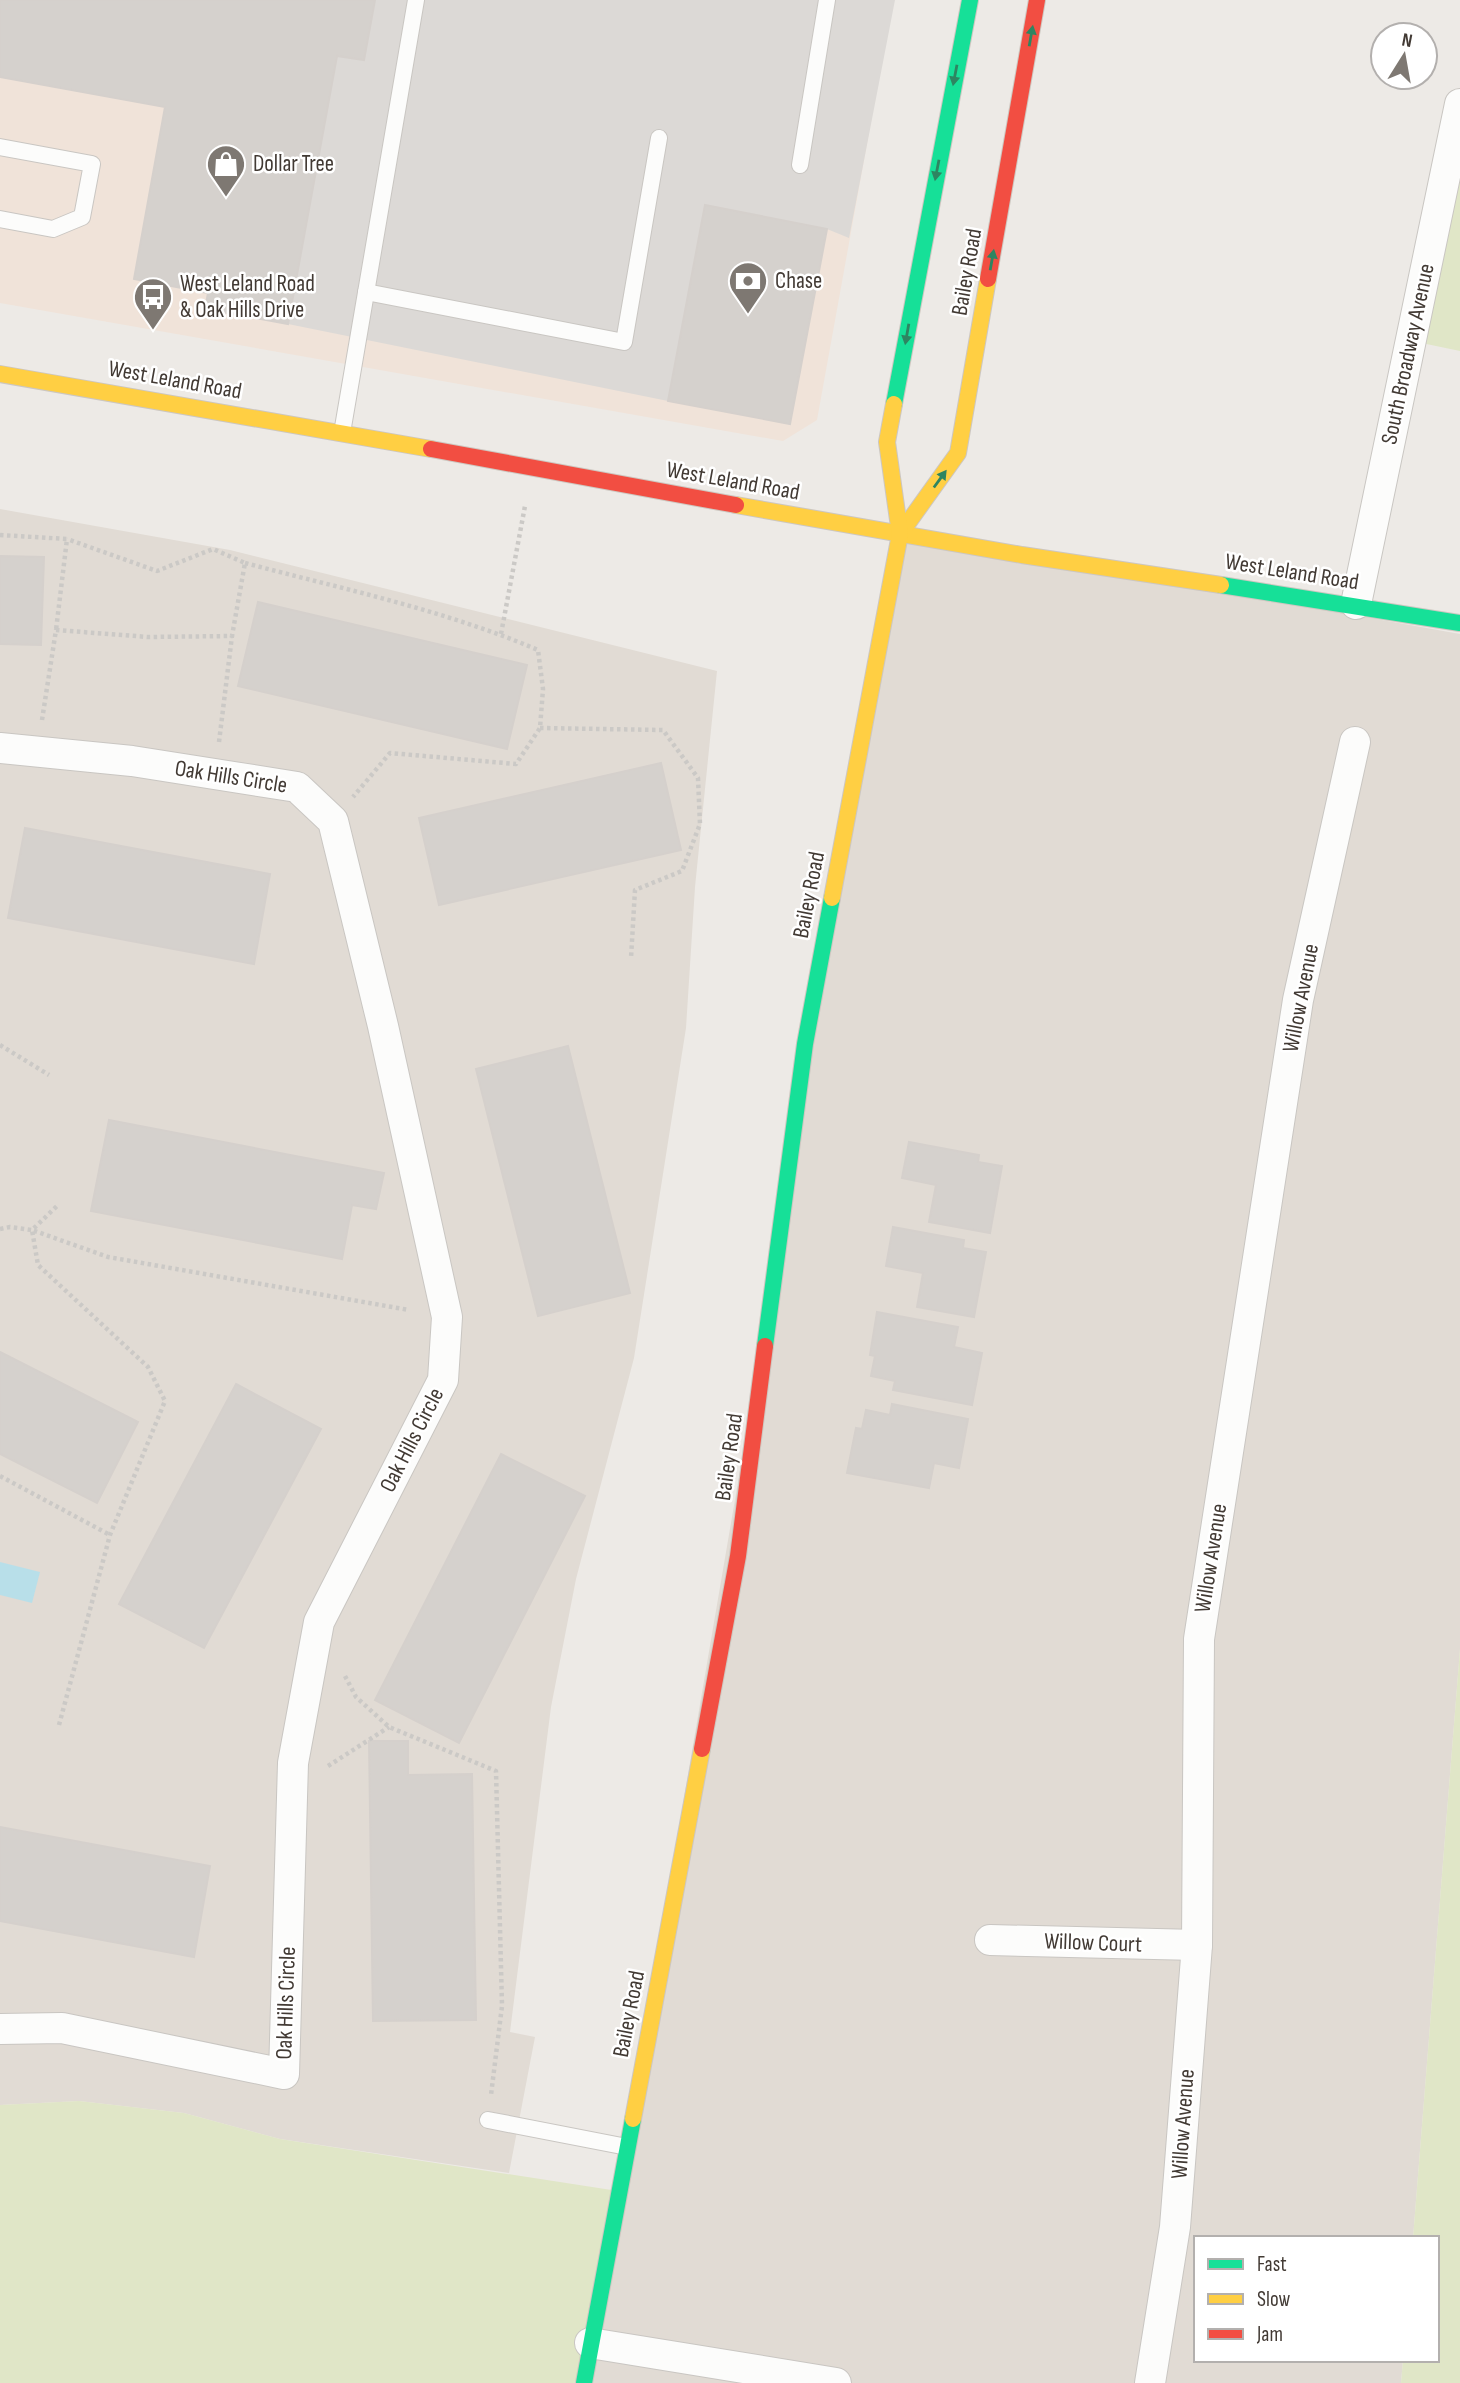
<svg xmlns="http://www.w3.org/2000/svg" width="1460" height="2383" viewBox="0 0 1460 2383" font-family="'Sofia Sans Condensed',sans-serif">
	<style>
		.residential { fill: #e1dbd4 }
		.commercial { fill: #f0e3d9 }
		.green { fill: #e0e6c7 }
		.parking { fill: #dcd9d6 }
		.water { fill: #b8dfe9 }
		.building { fill: #d5d1cd; stroke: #d5d0cc; stroke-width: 2 }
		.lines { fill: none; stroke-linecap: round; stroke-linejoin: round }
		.lane-casing { stroke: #c9c6c2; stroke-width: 18 }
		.street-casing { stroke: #c9c6c2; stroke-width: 32 }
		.fast-casing { stroke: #cdc7c0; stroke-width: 18 }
		.slow-casing { stroke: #cdc7c0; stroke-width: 18 }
		.jam-casing { stroke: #cdc7c0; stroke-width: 18 }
		.path { stroke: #cbc9c6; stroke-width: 4.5; stroke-dasharray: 3.5 3.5; stroke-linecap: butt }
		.lane { stroke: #fcfcfb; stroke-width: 16 }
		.street { stroke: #fcfcfb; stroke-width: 30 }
		.fast { stroke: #16e098; stroke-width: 16 }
		.slow { stroke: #ffcf43; stroke-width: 16 }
		.jam { stroke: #f24e42; stroke-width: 16 }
		.oneway { fill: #2e8561 }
		.labels { text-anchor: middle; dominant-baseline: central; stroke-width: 5; stroke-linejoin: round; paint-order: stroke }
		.poi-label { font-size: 23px; fill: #423a34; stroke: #fff; text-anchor: start }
		.street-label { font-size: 23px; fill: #423a34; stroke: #fff }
	</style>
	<rect width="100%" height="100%" fill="#edeae6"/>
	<g class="residential">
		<path d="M0,509L230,550L717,671L695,887L686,1028L634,1358L576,1579L551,1707L510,2032L535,2037L509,2173L280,2139L184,2113L79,2101L0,2105Z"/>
		<path d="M900,534L1460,634V1649L1413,2238H1196V2360H1403L1401,2383H584Z"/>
	</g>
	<path class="commercial" d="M0,0H893L817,420L783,441L0,303Z"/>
	<g class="green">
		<path d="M1460,104V351L1412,341Z"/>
		<path d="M1460,1649V2383H1401L1403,2360H1437V2238H1413Z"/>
		<path d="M79,2101L184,2113L280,2139L618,2191L584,2383H0V2105Z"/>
	</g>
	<path class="parking" d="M375,0H895L849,238L827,229L705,205L668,401L288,324L337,56L364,60Z"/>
	<path class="water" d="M0,1562L40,1572L32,1603L0,1595Z"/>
	<g class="building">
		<path d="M0,0H375L364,60L337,56L288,324L205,309L208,293L134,279L165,107L0,77Z"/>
		<path d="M705,205L827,229L790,424L668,401Z"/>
		<path d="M0,556L44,557L41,645L0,644Z"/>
		<path d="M258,602L527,665L507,749L238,686Z"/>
		<path d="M661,763L681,850L439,905L419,818Z"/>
		<path d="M25,828L270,874L254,964L8,918Z"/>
		<path d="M568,1046L630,1293L538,1316L476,1069Z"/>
		<path d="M109,1120L384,1173L376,1209L352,1205L342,1259L91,1211Z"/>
		<path d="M909,1142L979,1155L978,1162L1002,1166L990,1233L929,1222L936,1185L902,1178Z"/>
		<path d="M893,1227L964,1240L963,1248L986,1252L974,1317L917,1307L923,1273L886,1266Z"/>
		<path d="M877,1312L958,1327L954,1347L982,1353L972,1405L893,1390L895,1381L871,1376L875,1356L870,1355Z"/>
		<path d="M0,1352L138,1422L97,1503L0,1454Z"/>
		<path d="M236,1384L321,1429L204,1648L119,1604Z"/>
		<path d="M892,1404L968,1419L959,1468L934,1463L929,1488L847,1473L856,1428L862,1429L866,1410L890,1415Z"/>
		<path d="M501,1454L585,1496L459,1743L375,1700Z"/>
		<path d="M369,1741H408V1775L472,1774L476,2020L373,2021Z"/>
		<path d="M0,1827L210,1866L194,1957L0,1921Z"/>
	</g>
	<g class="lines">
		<g class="lane-casing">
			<g id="lane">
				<path d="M0,147L92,164L82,217L53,229L0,219"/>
				<path d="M800,165L827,0"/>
				<path d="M366,292L624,342L659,138"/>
				<path d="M342,433L416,0"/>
				<path d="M488,2120L627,2147"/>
			</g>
		</g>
		<g class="street-casing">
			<g id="street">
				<path d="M1356,604L1460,104"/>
				<path d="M0,748L132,761L297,787L333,821L383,1026L447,1317L443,1380L319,1622L293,1763L284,2074L62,2028L0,2029"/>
				<path d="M990,1940L1197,1945"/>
				<path d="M590,2343L836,2383"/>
				<path d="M1150,2383L1175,2227L1197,1945L1199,1639L1298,1000L1355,742"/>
			</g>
		</g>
		<g class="fast-casing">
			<g id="fast">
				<path d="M894,404L970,0"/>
				<path d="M1221,585L1460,623"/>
				<path d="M765,1346L805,1044L832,898"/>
				<path d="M584,2383L633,2119"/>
			</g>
		</g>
		<g class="slow-casing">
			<g id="slow">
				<path d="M0,374L431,449"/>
				<path d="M736,505L1022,555L1221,585"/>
				<path d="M900,534L958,453L988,279"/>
				<path d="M832,898L900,534L887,442L894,404"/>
				<path d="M633,2119L702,1749"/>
			</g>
		</g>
		<g class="jam-casing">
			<g id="jam">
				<path d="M988,279L1037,0"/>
				<path d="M431,449L736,505"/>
				<path d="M702,1749L738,1556L765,1346"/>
			</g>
		</g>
		<g class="path">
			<path d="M0,535L67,539L56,630"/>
			<path d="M245,563C343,589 444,610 538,650L543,689L540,728L516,764L390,753L353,797"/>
			<path d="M501,634L525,506"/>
			<path d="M42,720L56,630L148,637L232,636L245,563L213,549L157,571L67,539"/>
			<path d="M540,728L663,730L698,778L700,824L682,871L635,890L631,958"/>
			<path d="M219,742L232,636"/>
			<path d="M0,1045L49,1075"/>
			<path d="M0,1229L10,1227L32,1230L57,1206"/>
			<path d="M0,1476L110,1535"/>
			<path d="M345,1676L356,1697L389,1727L496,1771L502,2006L491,2095"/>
			<path d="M59,1725L110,1535L165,1401L148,1367L38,1265L32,1230L108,1257L409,1310"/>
			<path d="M328,1766L389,1727"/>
		</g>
		<use href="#lane" class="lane"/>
		<use href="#street" class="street"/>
		<use href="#fast" class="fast"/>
		<use href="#slow" class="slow"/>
		<use href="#jam" class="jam"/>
	</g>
	<defs><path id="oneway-solid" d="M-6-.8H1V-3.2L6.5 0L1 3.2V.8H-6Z" transform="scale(1.75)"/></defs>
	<g class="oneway">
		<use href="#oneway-solid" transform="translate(1031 36) rotate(-80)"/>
		<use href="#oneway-solid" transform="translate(955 75) rotate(101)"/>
		<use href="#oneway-solid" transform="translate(937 170) rotate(101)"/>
		<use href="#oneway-solid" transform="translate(992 260) rotate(-80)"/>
		<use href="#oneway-solid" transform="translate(907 334) rotate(100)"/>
		<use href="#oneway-solid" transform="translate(940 479) rotate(-54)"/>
	</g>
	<defs>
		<g id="shop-pin" transform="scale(2.0125)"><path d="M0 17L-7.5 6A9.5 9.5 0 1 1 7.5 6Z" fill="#7e7872" stroke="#fff"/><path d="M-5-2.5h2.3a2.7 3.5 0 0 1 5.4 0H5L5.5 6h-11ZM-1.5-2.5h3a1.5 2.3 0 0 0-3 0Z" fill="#fff"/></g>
		<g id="bank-pin" transform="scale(2.0125)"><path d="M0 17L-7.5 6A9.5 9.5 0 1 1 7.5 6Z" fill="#7e7872" stroke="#fff"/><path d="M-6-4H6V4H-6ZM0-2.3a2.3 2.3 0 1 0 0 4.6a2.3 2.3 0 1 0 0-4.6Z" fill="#fff"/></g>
		<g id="bus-pin" transform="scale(2.0125)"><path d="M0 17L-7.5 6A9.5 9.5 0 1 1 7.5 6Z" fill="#7e7872" stroke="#fff"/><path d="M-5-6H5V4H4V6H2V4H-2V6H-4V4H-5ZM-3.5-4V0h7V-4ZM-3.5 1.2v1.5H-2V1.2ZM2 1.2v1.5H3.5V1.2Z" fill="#fff"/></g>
	</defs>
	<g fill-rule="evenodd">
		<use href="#shop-pin" x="226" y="164"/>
		<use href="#bank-pin" x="748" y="281"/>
		<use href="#bus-pin" x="153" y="297"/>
	</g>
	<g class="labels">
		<g class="poi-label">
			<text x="253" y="164">Dollar Tree</text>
			<text x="775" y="281">Chase</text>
			<text x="180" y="284">West Leland Road<tspan x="180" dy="26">&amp; Oak Hills Drive</tspan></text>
		</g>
		<g class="street-label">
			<text transform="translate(967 272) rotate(-80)">Bailey Road</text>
			<text transform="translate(1408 354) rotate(-78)">South Broadway Avenue</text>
			<text transform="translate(175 380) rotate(10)">West Leland Road</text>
			<text transform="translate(733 481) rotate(10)">West Leland Road</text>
			<text transform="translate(1292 572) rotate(9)">West Leland Road</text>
			<text transform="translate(231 777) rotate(9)">Oak Hills Circle</text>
			<text transform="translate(809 895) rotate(-79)">Bailey Road</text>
			<text transform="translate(1301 998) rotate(-79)">Willow Avenue</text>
			<text transform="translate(412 1440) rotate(-63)">Oak Hills Circle</text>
			<text transform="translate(729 1457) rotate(-82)">Bailey Road</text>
			<text transform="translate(1211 1558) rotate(-81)">Willow Avenue</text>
			<text transform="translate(1093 1943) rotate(2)">Willow Court</text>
			<text transform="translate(286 2003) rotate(-88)">Oak Hills Circle</text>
			<text transform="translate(629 2014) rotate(-79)">Bailey Road</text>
			<text transform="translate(1183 2124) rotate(-86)">Willow Avenue</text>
		</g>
	</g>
	<rect x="1194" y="2236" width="245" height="126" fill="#ffffff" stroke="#b3b0ae" stroke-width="2"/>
	<rect x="1208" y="2259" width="35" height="10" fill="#16e098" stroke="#b3b0ae" stroke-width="2"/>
	<text x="1257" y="2271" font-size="21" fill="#423a34">Fast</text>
	<rect x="1208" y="2294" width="35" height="10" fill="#ffcf43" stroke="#b3b0ae" stroke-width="2"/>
	<text x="1257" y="2306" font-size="21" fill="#423a34">Slow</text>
	<rect x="1208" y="2329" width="35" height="10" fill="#f24e42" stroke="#b3b0ae" stroke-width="2"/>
	<text x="1257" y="2341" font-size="21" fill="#423a34">Jam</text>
	<g transform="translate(1404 56) rotate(11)"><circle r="33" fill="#ffffff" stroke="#b3b0ae" stroke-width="2"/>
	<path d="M0-5L12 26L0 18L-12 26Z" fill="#7e7872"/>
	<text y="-10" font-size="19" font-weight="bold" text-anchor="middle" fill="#423a34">N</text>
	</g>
</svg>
